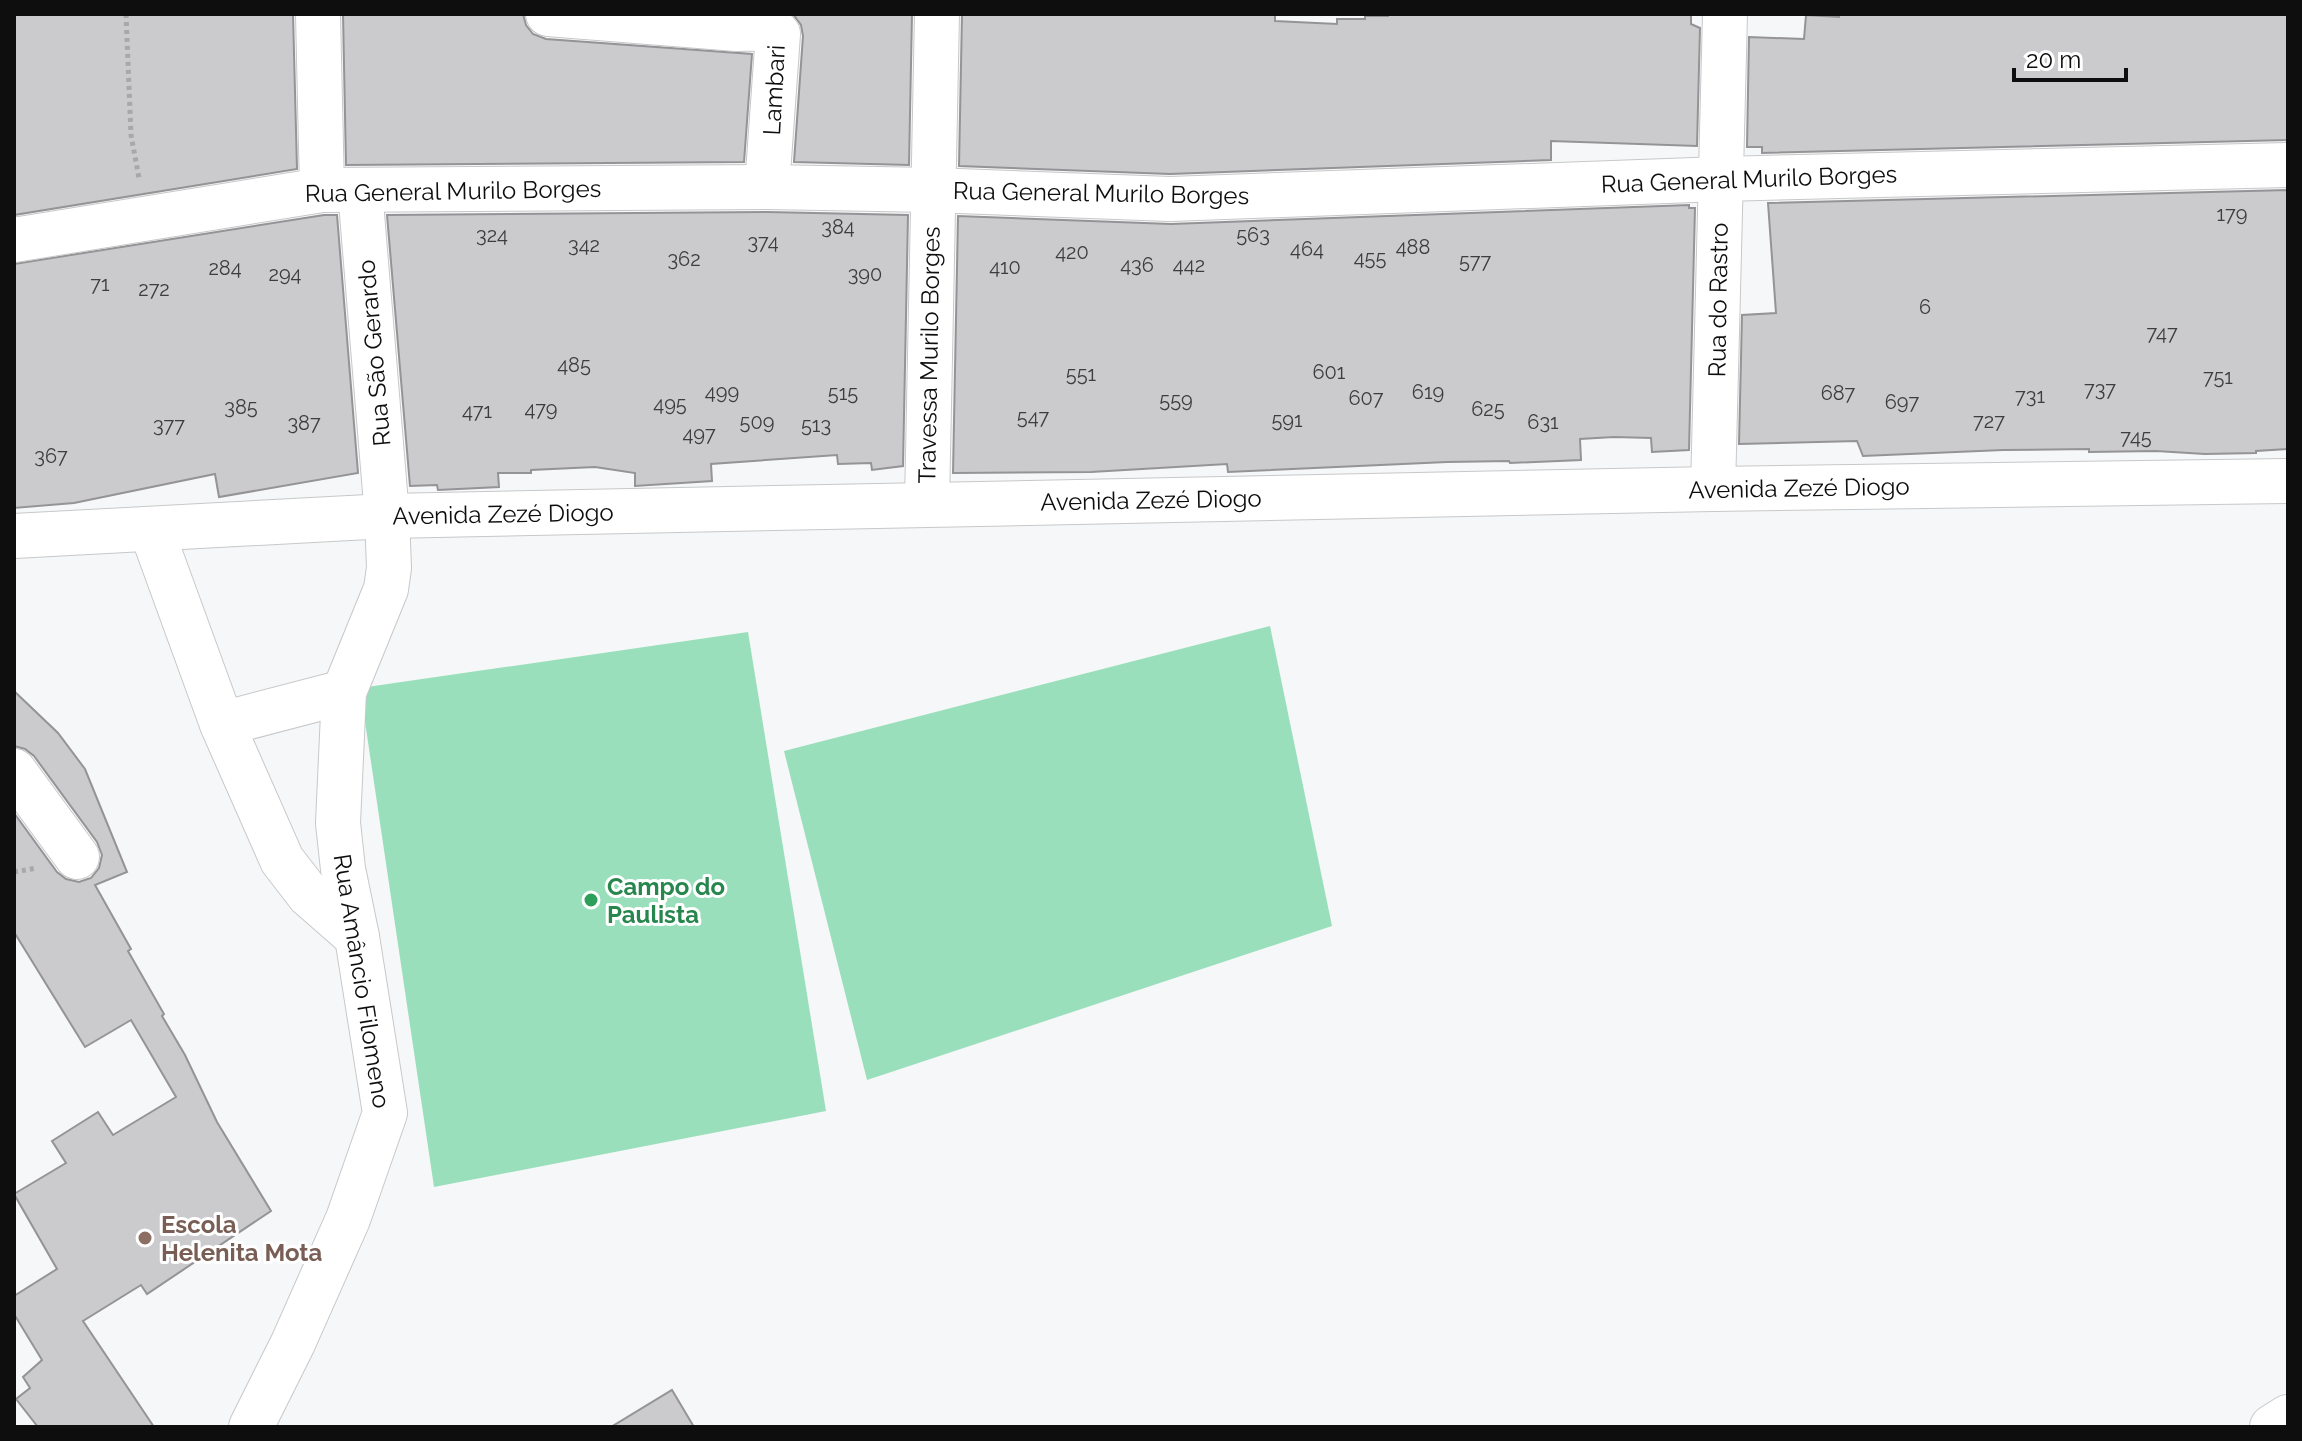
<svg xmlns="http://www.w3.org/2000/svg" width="2302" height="1441" viewBox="0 0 2302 1441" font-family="Raleway,sans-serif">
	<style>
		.green { fill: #9adfbc }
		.building { fill: #cbcacc; stroke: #949395; stroke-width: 2 }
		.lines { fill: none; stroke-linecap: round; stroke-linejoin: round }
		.minor-casing { stroke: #c7c8c9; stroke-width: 46 }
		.path { stroke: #a7a8a9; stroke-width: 5; stroke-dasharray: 4 4; stroke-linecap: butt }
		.minor { stroke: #fff; stroke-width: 44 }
		.leisure-dot { fill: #2e9e5b; stroke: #fff; stroke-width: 3 }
		.education-dot { fill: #8d6e63; stroke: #fff; stroke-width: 3 }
		.labels { text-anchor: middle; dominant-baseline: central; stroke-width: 6; stroke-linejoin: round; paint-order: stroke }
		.number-label { font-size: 20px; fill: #3d3d3e }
		.street-label { font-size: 24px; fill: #0e0e0f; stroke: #fff }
		.leisure-label { font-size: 24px; font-weight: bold; fill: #27864d; stroke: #fff; text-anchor: start }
		.education-label { font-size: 24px; font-weight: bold; fill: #785e54; stroke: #fff; text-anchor: start }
	</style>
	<rect width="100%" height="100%" fill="#f6f7f8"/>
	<g class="green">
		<path d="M1270,626L1332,926L867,1080L784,751Z"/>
		<path d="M748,632L826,1111L434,1187L360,688Z"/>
	</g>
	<g class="building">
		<path d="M14,14H293L297,169L14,215Z"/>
		<path d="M343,14H523L526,25L533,34L546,39L752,54L744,162L346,165Z"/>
		<path d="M793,14H912L909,165L794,162L803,36L801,25Z"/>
		<path d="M962,14H1275V21L1337,24V19H1365V16H1388V14H1691V24L1700,28L1697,146L1551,141V160L1170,174L959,166Z"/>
		<path d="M1839,14L2288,15V140L1762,153V147H1747L1749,37L1804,39L1806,15L1839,17Z"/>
		<path d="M2288,190V449L2256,451V453L2205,454L2156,451L2089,452V449L2003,450L1863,456L1857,441L1739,444L1742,315L1776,313L1768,203Z"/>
		<path d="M1689,205V208H1695L1689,450L1652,452L1651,438L1614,437L1580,439L1581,460L1510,463L1509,461L1447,462L1228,472L1227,464L1091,472L953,473L958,216L1171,224Z"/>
		<path d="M767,212L908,215L903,466L872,470L871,463L838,464L837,455L711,464L712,481L635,486V473L595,467L531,470V473H498L499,487L438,490L437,485L410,486L387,215Z"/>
		<path d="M324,215H337L358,473L219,497L215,474L74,503L14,508V264Z"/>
		<path d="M14,691L58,733L85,769L127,872L95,885L131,949L128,951L164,1014L162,1016L185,1055L217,1122L271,1211L147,1294L141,1285L83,1321L154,1427H38L16,1399L30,1388L23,1377L42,1360L14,1314V1296L57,1269L14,1194L66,1163L52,1141L98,1112L113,1135L176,1097L131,1020L85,1047L14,932V813L57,872L66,879L79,882L91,878L99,868L102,855L97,842L34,756L25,749L14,746Z"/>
		<path d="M672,1390L694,1427H611Z"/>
	</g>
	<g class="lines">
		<g class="minor-casing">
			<g id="minor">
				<path d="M318,14L322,190"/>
				<path d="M548,14L737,29L772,28L778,34L767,187"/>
				<path d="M14,240L322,190L767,187L932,190L1170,199L1721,179L2288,165"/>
				<path d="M1713,489L1725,14"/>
				<path d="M927,504L937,14"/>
				<path d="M151,529L222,724L282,860L309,895L357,937"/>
				<path d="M14,536L387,516L1713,489L2288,481"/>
				<path d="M222,724L344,692"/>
				<path d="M14,771L77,857"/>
				<path d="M251,1427L293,1343L348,1219L385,1113L357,937L343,869L338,823L344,692L386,589L389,568L387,516L360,190"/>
				<path d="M2272,1427L2288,1417"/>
			</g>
		</g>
		<g class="path">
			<path d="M126,14L131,135L139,178"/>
			<path d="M14,872L37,868"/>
		</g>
		<use href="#minor" class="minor"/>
	</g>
	<circle class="leisure-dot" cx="591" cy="900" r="8"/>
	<circle class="education-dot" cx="145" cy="1238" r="8"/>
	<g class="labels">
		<g class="number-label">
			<text x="2232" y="214">179</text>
			<text x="838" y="227">384</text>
			<text x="492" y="235">324</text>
			<text x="1253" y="235">563</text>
			<text x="763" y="242">374</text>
			<text x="584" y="245">342</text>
			<text x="1413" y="247">488</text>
			<text x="1307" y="249">464</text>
			<text x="1072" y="252">420</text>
			<text x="1370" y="258">455</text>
			<text x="684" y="259">362</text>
			<text x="1475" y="261">577</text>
			<text x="1137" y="265">436</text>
			<text x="1189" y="265">442</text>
			<text x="1005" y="267">410</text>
			<text x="225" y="268">284</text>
			<text x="285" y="274">294</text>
			<text x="865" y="274">390</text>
			<text x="100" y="284">71</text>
			<text x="154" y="289">272</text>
			<text x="1925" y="307">6</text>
			<text x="2162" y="333">747</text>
			<text x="574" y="365">485</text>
			<text x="1329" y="372">601</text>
			<text x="1081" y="374">551</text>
			<text x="2218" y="377">751</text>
			<text x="2100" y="389">737</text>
			<text x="722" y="392">499</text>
			<text x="1428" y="392">619</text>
			<text x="843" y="393">515</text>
			<text x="1838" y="393">687</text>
			<text x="2030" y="396">731</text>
			<text x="1366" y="398">607</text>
			<text x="1176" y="400">559</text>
			<text x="1902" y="402">697</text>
			<text x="670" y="404">495</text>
			<text x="241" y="407">385</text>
			<text x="541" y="409">479</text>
			<text x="1488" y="409">625</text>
			<text x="477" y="411">471</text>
			<text x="1033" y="417">547</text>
			<text x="1287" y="420">591</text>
			<text x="1989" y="421">727</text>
			<text x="757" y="422">509</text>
			<text x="1543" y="422">631</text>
			<text x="304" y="423">387</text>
			<text x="169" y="425">377</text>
			<text x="816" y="425">513</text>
			<text x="699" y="434">497</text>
			<text x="2136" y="437">745</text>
			<text x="51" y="456">367</text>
		</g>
		<g class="street-label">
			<text transform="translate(774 90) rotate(-87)">Lambari</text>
			<text transform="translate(1749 179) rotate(-2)">Rua General Murilo Borges</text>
			<text transform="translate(453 191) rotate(-1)">Rua General Murilo Borges</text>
			<text transform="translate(1101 193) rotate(1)">Rua General Murilo Borges</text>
			<text transform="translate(1718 300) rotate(-89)">Rua do Rastro</text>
			<text transform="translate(374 353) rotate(-95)">Rua São Gerardo</text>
			<text transform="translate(929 355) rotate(-89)">Travessa Murilo Borges</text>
			<text transform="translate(1799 488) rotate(-1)">Avenida Zezé Diogo</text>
			<text transform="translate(1151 500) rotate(-1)">Avenida Zezé Diogo</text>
			<text transform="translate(503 514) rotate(-1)">Avenida Zezé Diogo</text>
			<text transform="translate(362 981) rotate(81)">Rua Amâncio Filomeno</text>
		</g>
		<g class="leisure-label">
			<text x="607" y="886">Campo do<tspan x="607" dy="28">Paulista</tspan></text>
		</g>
		<g class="education-label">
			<text x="161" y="1224">Escola<tspan x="161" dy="28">Helenita Mota</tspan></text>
		</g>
	</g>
	<rect width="2302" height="1441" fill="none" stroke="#0e0e0f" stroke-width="32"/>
	<path d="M2014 68v12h112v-12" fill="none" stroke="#0e0e0f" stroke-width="4"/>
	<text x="2026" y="68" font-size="24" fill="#0e0e0f" stroke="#ffffff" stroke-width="6" paint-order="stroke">20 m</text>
</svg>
